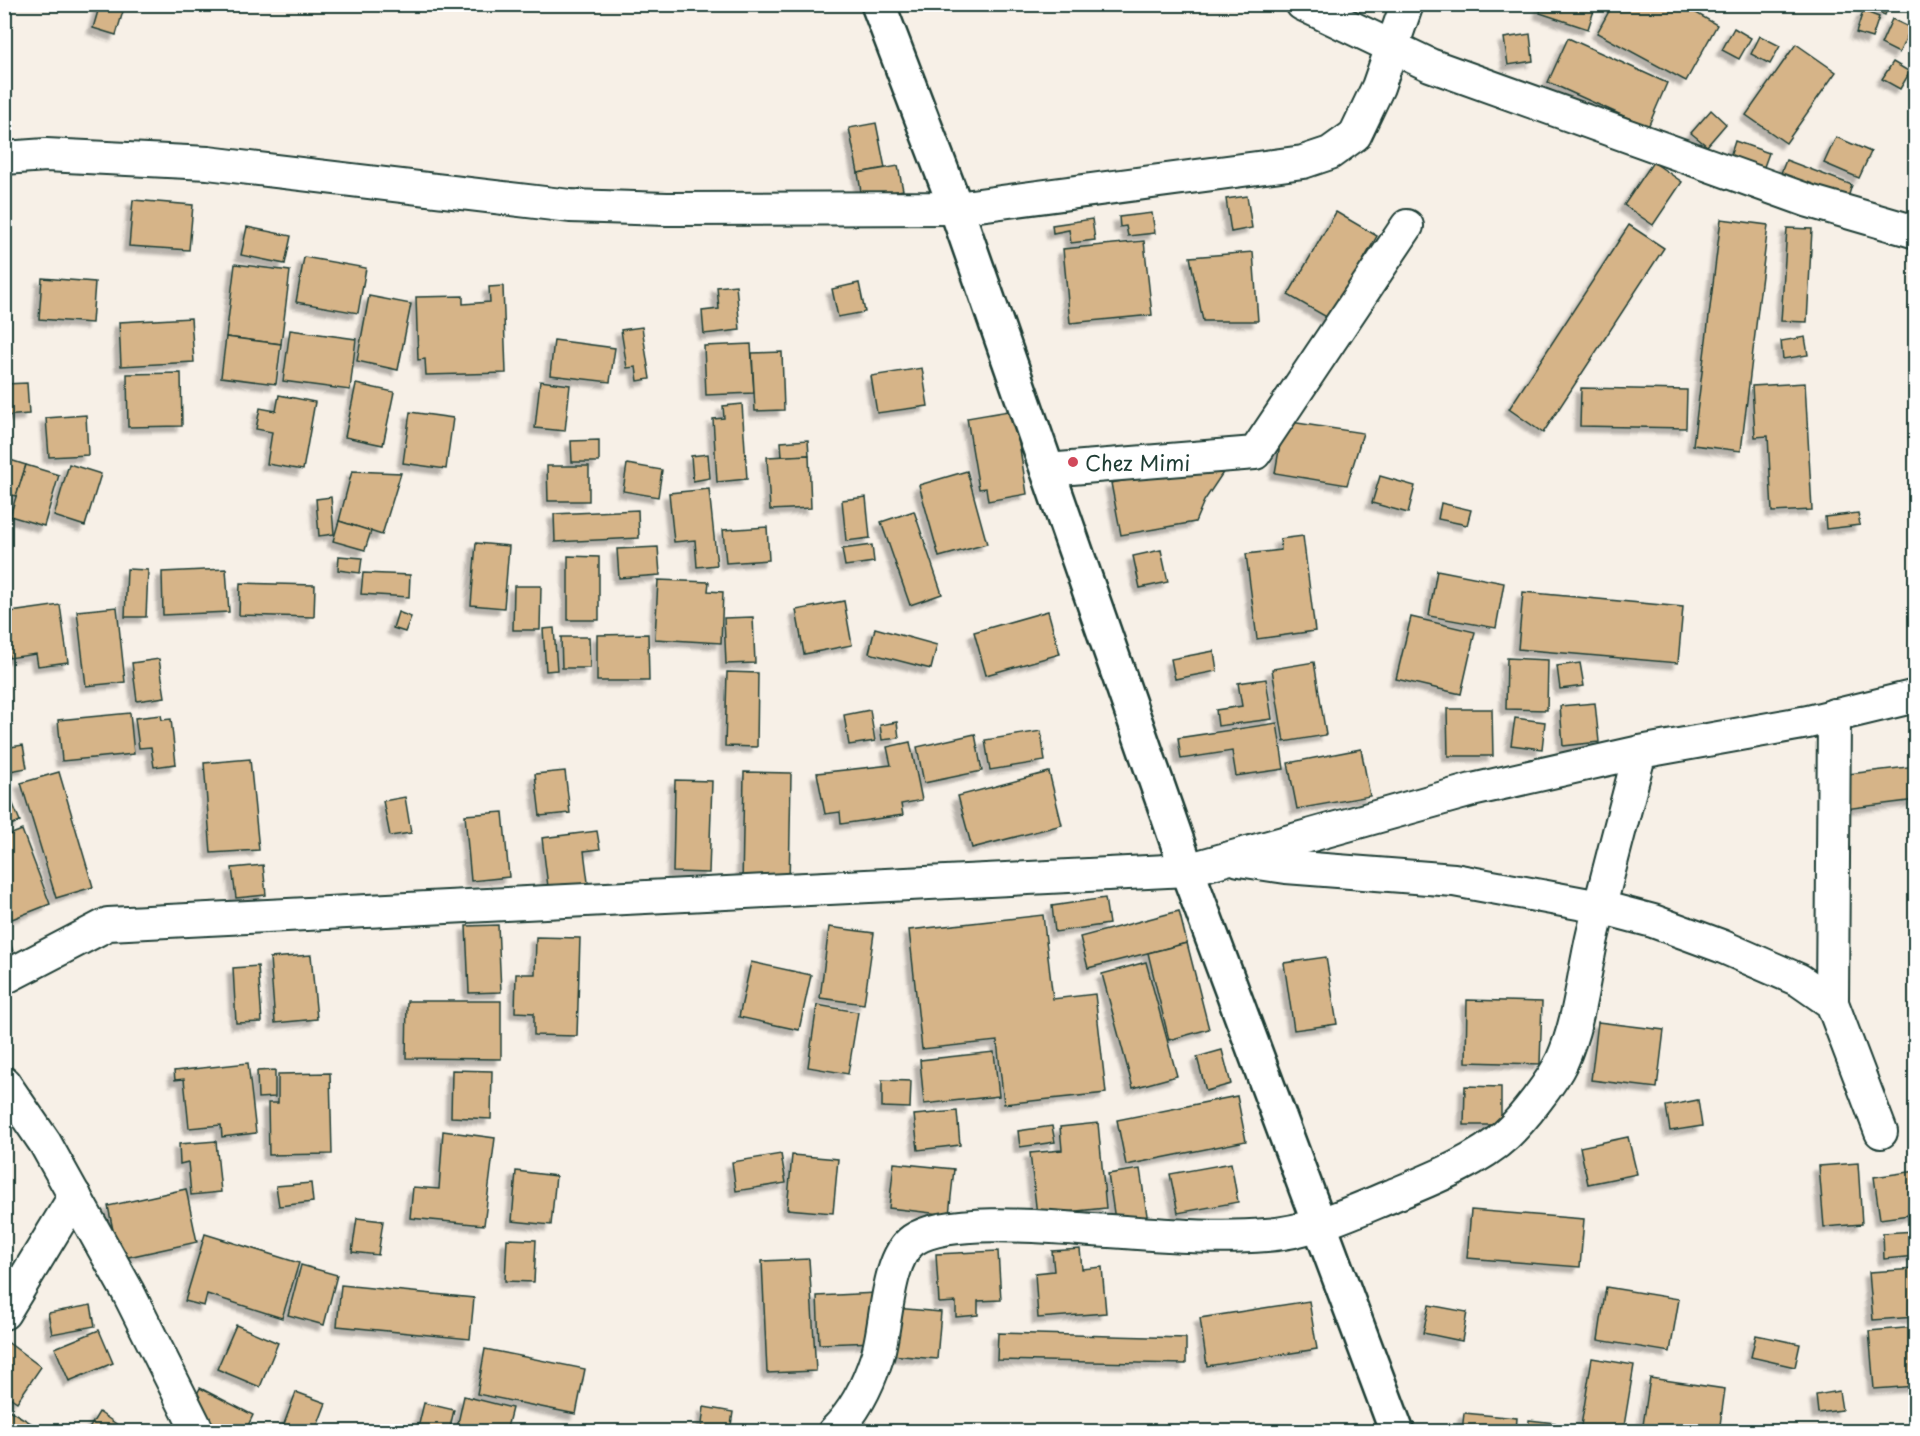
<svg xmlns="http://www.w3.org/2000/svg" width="1920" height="1436" viewBox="0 0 1920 1436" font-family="'Playpen Sans',sans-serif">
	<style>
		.building { fill: #d6b488; stroke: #1f3d34; stroke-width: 1.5; filter: url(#shadow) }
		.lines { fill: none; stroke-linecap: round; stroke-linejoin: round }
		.street-casing { stroke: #1f3d34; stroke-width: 36 }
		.secondary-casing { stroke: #1f3d34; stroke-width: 38 }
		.street { stroke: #fff; stroke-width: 32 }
		.secondary { stroke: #fff; stroke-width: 33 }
		.poi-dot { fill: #d1495b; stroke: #fff; stroke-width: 2 }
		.labels { text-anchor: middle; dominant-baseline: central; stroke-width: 4.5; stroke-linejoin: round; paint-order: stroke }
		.poi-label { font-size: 21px; fill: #1f3d34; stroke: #fff; text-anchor: start }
	</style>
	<defs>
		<filter id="shadow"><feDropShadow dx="-5.5" dy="5.5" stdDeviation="1.5" flood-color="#0004"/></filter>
	</defs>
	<rect width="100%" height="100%" fill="#f7f0e7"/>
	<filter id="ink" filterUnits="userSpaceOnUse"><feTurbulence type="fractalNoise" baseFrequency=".0167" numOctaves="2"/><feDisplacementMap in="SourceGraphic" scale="12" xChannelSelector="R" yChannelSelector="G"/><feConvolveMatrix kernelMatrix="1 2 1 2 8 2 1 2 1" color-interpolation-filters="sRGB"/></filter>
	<g filter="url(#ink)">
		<g class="building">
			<path d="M100,4H114L124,8L116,35L93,28Z"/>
			<path d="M1542,4H1596L1588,29L1540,13Z"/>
			<path d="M1613,4H1681L1717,25L1686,81L1597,33Z"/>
			<path d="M1860,4H1889L1885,15Z"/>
			<path d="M1863,11L1879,17L1872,38L1856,33Z"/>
			<path d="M1892,19L1911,28L1899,53L1881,44Z"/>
			<path d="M1734,28L1751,38L1739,59L1722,50Z"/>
			<path d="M1530,34L1533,61L1508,65L1504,38Z"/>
			<path d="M1760,36L1780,46L1770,64L1751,54Z"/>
			<path d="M1568,38L1667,83L1648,127L1548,82Z"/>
			<path d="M1796,44L1836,72L1786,143L1746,115Z"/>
			<path d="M1893,62L1910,72L1900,89L1882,79Z"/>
			<path d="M1711,110L1726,124L1707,146L1691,133Z"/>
			<path d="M876,123L885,168L858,173L849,128Z"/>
			<path d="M1836,137L1871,152L1859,178L1824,163Z"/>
			<path d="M1735,141L1769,153L1761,175L1728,163Z"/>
			<path d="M1786,160L1852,185L1845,207L1778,181Z"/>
			<path d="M1653,162L1682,182L1653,225L1624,205Z"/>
			<path d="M898,166L903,190L862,198L858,173Z"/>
			<path d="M1247,196L1252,228L1231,232L1226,199Z"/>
			<path d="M133,200L193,205L189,250L129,246Z"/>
			<path d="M1336,212L1377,236L1330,319L1288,295Z"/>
			<path d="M1152,213L1155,233L1128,236L1126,226L1120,227L1119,217Z"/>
			<path d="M1092,219L1095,240L1071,243L1069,230L1053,233L1052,225Z"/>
			<path d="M1721,219L1768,225L1741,451L1693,445Z"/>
			<path d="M1629,225L1664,248L1543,433L1509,409Z"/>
			<path d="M247,227L291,236L285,264L241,255Z"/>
			<path d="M1787,228L1812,229L1807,322L1781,321Z"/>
			<path d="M1144,241L1152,315L1070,323L1063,249Z"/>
			<path d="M1253,252L1258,321H1203L1190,257Z"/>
			<path d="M304,257L366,268L358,313L296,302Z"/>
			<path d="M235,264L290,271L281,344L226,337Z"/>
			<path d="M42,278L95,282L92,323L39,319Z"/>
			<path d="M859,283L865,312L838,317L832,289Z"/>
			<path d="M736,285L740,330L704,334L702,311L719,309L717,287Z"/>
			<path d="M503,286L506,373L426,375L425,359L418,360L416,297L463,296V304L490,302L489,287Z"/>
			<path d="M369,296L411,304L398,370L357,361Z"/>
			<path d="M191,318L194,362L121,366L119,322Z"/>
			<path d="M642,327L650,379L638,381L636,367L627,368L621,330Z"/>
			<path d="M290,330L356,339L350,390L283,381Z"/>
			<path d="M226,337L281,344L276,384L221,377Z"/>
			<path d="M1805,337L1808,355L1783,359L1781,341Z"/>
			<path d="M554,340L615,348L610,382L550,375Z"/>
			<path d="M751,344L754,393L706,395L704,346Z"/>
			<path d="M782,352L784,410L755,411L752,353Z"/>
			<path d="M922,368L928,406L877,413L871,376Z"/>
			<path d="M181,373L182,426L128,427L127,374Z"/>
			<path d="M540,381L570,385L565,431L535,428Z"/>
			<path d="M27,383L29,414L4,416V384Z"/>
			<path d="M1805,383L1812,510L1772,512L1768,436L1755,437L1752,386Z"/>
			<path d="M356,384L394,392L383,445L345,437Z"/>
			<path d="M1581,388L1687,390L1686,428L1580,426Z"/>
			<path d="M279,395L315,402L303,470L267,464L272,432L256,429L260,408L276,411Z"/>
			<path d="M742,404L747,479L717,482L713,419L724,418L723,406Z"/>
			<path d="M1014,410L1027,494L988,501L986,488L979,489L967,418Z"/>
			<path d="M410,412L453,418L446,469L403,463Z"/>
			<path d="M86,415L88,455L49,457L46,418Z"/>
			<path d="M1284,421L1363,433L1347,485L1275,473Z"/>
			<path d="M599,440V462H572L571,441Z"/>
			<path d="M808,440L809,455L782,457L781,442Z"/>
			<path d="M708,454L710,478L693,481L691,456Z"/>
			<path d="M809,455L811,508L770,510L767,457Z"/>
			<path d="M4,458L26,465L16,496L4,493Z"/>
			<path d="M1230,462L1204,501L1195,522L1121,535L1111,483Z"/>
			<path d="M69,464L101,474L85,526L54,516Z"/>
			<path d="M627,464L662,470L658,497L623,491Z"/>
			<path d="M26,465L59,475L44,526L10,516Z"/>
			<path d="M547,466H589V501H548Z"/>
			<path d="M352,471L401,473L382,535L339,521Z"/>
			<path d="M967,471L987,544L939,557L919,485Z"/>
			<path d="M1380,476L1415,486L1408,513L1372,503Z"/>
			<path d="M709,489L717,565L697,567L695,540L674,542L669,493Z"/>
			<path d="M331,497L334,534L319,536L316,499Z"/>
			<path d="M866,497L870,538L846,541L842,500Z"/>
			<path d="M1441,503L1471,510L1467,525L1438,519Z"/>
			<path d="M638,510L639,538L555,542L554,514Z"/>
			<path d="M914,511L942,594L910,605L881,522Z"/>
			<path d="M1858,513L1860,525L1826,529L1825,517Z"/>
			<path d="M339,521L371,531L365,550L333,541Z"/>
			<path d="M767,527L769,560L726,563L723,530Z"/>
			<path d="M1303,536L1315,631L1257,639L1246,554L1281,550L1280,539Z"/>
			<path d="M476,543L509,546L504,608L471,605Z"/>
			<path d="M872,545L874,562L845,566L842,549Z"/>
			<path d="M658,547L660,575L619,578L617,549Z"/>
			<path d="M1161,550L1168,582L1140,588L1133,556Z"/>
			<path d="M339,556L362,558L360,573L338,570Z"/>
			<path d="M568,556L599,557V620H568Z"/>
			<path d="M127,569L148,570L146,617H125Z"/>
			<path d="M226,569L229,612L163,615L162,572Z"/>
			<path d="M1437,570L1504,583L1496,628L1429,616Z"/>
			<path d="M363,573L410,575L409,597L361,594Z"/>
			<path d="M658,580L709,582L708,591L723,592L721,643L655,639Z"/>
			<path d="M240,583L315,585L314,617L239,615Z"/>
			<path d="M514,586H541L540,630H513Z"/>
			<path d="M1523,592L1683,607L1678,663L1518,649Z"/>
			<path d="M844,601L852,645L804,654L796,610Z"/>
			<path d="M60,605L68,662L38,666L36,654L9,658L4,613Z"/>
			<path d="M117,607L125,682L86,686L77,611Z"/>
			<path d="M1048,611L1060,654L986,675L974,632Z"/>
			<path d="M398,612L411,617L405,632L393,628Z"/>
			<path d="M753,617L755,663L726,664L724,618Z"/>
			<path d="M1411,617L1475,632L1461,694L1396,679Z"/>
			<path d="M554,628L557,670L546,671L543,629Z"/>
			<path d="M875,628L937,645L931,669L869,653Z"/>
			<path d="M648,634L649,681H597V635Z"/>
			<path d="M561,637H589L590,668H562Z"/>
			<path d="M1214,651L1217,671L1175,679L1171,659Z"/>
			<path d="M1507,658L1548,660L1547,710L1506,709Z"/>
			<path d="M159,659L165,697L137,701L132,663Z"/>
			<path d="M1314,662L1326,735L1284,742L1272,669Z"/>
			<path d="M1580,663L1584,686L1560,689L1557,666Z"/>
			<path d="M727,672L758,673L757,747L725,746Z"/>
			<path d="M1266,679L1272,719L1218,726L1216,710L1242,706L1238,683Z"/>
			<path d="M1595,703L1599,742L1563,746L1560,706Z"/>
			<path d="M1447,709H1492L1493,756H1448Z"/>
			<path d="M870,710L875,741L849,745L844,715Z"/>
			<path d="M130,713L134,754L62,761L58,720Z"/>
			<path d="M161,715L162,720L171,719L176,764L154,767L151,747L139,748L135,718Z"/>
			<path d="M1515,718L1545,722L1542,749L1511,745Z"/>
			<path d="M897,722L899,738L882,740L880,725Z"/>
			<path d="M1277,723L1284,769L1236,776L1232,751L1181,759L1178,738Z"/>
			<path d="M1041,731L1045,761L990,770L985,740Z"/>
			<path d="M975,734L982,771L924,783L917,747Z"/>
			<path d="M910,742L922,800L901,804L903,815L841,824L840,812L825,814L817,773L891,765L887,747Z"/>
			<path d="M23,745L27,768L4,772V748Z"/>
			<path d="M1361,749L1370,796L1297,809L1288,763Z"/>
			<path d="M250,759L259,850L211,853L204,763Z"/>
			<path d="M1916,766V800L1845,809L1840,775Z"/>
			<path d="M565,771L570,813L540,816L535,774Z"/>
			<path d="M59,772L93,887L56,898L21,783Z"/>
			<path d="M744,772L791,773L789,887L742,886Z"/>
			<path d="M1049,772L1062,825L972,848L958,796Z"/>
			<path d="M675,780L712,781L709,873L673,872Z"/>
			<path d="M5,785L20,821L4,828V785Z"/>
			<path d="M405,797L411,833L390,836L383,801Z"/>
			<path d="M503,812L509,877L471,881L465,815Z"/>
			<path d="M22,830L50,904L12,919L4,899V837Z"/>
			<path d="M597,831L600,849L584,851L589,890L549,895L542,838Z"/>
			<path d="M263,865L266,895L236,898L232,868Z"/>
			<path d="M1105,898L1109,924L1055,932L1052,906Z"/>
			<path d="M1179,911L1187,943L1088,968L1080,937Z"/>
			<path d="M1043,915L1053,999L1095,994L1106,1093L1004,1104L997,1041L922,1049L909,930Z"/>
			<path d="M4,921L13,952L4,955Z"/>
			<path d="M498,925L501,992L469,993L466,926Z"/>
			<path d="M829,927L874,933L864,1004L820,998Z"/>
			<path d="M536,937L580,938L577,1036L534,1035V1013L515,1012L516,974H535Z"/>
			<path d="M1187,943L1209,1029L1169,1040L1148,953Z"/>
			<path d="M311,955L317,1019L275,1023L270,958Z"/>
			<path d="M1326,957L1337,1024L1294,1030L1284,963Z"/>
			<path d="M751,962L811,975L799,1030L739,1017Z"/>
			<path d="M1146,962L1177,1076L1133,1088L1102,974Z"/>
			<path d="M258,966L262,1022L236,1023L233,968Z"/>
			<path d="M1467,1000L1542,1002L1540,1064L1466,1062Z"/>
			<path d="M407,1001H501V1059L406,1058Z"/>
			<path d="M817,1005L858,1012L848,1074L808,1067Z"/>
			<path d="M1598,1022L1664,1030L1657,1088L1591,1080Z"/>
			<path d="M1222,1050L1231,1084L1206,1091L1197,1057Z"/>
			<path d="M994,1052L999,1096L924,1104L920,1060Z"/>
			<path d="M248,1063L256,1133L222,1137L221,1125L189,1128L184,1079L175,1080L174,1071Z"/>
			<path d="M275,1070V1097L258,1098L257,1071Z"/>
			<path d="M452,1070L492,1071L491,1119L451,1117Z"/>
			<path d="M330,1073L332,1154L269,1155L268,1103H278V1074Z"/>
			<path d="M882,1080L911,1081L910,1108L882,1107Z"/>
			<path d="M1465,1086L1501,1087V1125H1464Z"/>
			<path d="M1237,1096L1246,1141L1126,1165L1117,1120Z"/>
			<path d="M1698,1100L1702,1126L1670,1131L1666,1106Z"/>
			<path d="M957,1111L960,1145L918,1150L914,1115Z"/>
			<path d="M1098,1123L1106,1208L1037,1215L1030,1153L1062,1150L1060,1127Z"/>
			<path d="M1052,1126L1055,1142L1020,1147L1018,1131Z"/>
			<path d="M443,1131L495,1138L484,1225L410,1218L413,1187L439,1189Z"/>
			<path d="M1628,1137L1637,1174L1588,1184L1580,1147Z"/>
			<path d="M216,1141L221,1192L191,1195L188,1162L180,1164L179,1144Z"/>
			<path d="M781,1154L786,1183L736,1191L732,1162Z"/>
			<path d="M792,1155L838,1159L833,1213L787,1209Z"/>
			<path d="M894,1163L954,1169L949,1215L889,1208Z"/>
			<path d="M1231,1163L1238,1202L1178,1213L1170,1174Z"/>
			<path d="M1858,1163L1862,1224L1824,1227L1819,1166Z"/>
			<path d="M1140,1169L1148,1222L1116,1226L1108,1174Z"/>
			<path d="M516,1171L556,1176L551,1225L512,1221Z"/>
			<path d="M1916,1171V1214L1880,1219L1874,1177Z"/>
			<path d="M311,1183L313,1202L279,1206L276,1186Z"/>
			<path d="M186,1189L197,1242L119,1259L108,1206Z"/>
			<path d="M1471,1210L1584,1219L1580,1267L1467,1258Z"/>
			<path d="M357,1218L383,1221L378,1255L352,1252Z"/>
			<path d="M1916,1231V1256L1884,1259L1883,1233Z"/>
			<path d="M205,1234L299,1263L282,1318L207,1294L204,1306L185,1301Z"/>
			<path d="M507,1239L536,1240L534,1282L505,1281Z"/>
			<path d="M1080,1249L1082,1269L1102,1267L1106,1313L1038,1318L1035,1273L1054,1271L1052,1251Z"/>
			<path d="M998,1251L1001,1300L978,1301V1315L956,1317V1302L939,1303L936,1254Z"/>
			<path d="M809,1259L816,1371L767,1373L762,1261Z"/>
			<path d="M301,1265L337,1275L324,1325L288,1315Z"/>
			<path d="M1916,1269V1317L1873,1320L1869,1272Z"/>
			<path d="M341,1285L474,1298L470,1339L337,1326Z"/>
			<path d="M1606,1287L1679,1299L1670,1352L1598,1340Z"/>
			<path d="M876,1293L878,1342L819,1344L817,1296Z"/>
			<path d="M1309,1301L1317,1349L1207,1366L1200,1318Z"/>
			<path d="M91,1305L95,1326L52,1334L48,1313Z"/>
			<path d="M1429,1305L1467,1312L1462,1341L1423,1333Z"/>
			<path d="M895,1308L941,1312L937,1359L891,1355Z"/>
			<path d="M236,1325L278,1343L260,1387L217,1369Z"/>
			<path d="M1916,1327V1386L1874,1389L1869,1331Z"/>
			<path d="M99,1330L113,1363L69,1381L55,1348Z"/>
			<path d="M998,1333L1186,1338V1364L997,1360Z"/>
			<path d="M1756,1335L1800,1344L1795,1367L1751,1357Z"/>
			<path d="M6,1341L41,1367L17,1402L4,1393Z"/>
			<path d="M485,1349L585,1369L576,1414L477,1394Z"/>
			<path d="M1592,1358L1634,1365L1623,1432H1580Z"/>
			<path d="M1650,1378L1725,1389L1719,1432H1642Z"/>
			<path d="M200,1388L253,1415L245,1432H231L189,1410Z"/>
			<path d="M1839,1391L1842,1410L1818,1413L1816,1395Z"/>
			<path d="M296,1392L326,1403L315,1432H281Z"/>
			<path d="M464,1396L512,1408L506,1432H456Z"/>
			<path d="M424,1403L454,1410L449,1432H417Z"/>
			<path d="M4,1407L46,1432H4Z"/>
			<path d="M704,1407L733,1412L730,1432H701Z"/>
			<path d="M99,1412L128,1432H87Z"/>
			<path d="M1464,1413L1517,1418L1516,1432H1462Z"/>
			<path d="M1529,1420L1555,1423L1554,1432H1528Z"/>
		</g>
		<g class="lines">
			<g class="street-casing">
				<g id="street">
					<path d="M1302,4L1430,65L1809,201L1916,232"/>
					<path d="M4,158L46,155L208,163L570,206L667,209L956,208L1303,162L1330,153L1355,135L1378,87L1407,4"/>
					<path d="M1047,470L1255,453L1407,226"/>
					<path d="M1239,860L1286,867L1454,880L1541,896L1600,907L1653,921L1721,946L1799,980L1832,1003L1881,1132"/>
					<path d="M4,978L108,924L1187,870L1472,790L1640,752L1808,722L1916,696"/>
					<path d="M1832,1003L1834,715"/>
					<path d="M4,1083L45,1143L128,1292L198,1432"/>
					<path d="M4,1313L75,1196"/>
					<path d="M834,1432C855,1412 868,1385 877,1357C887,1327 886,1259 913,1240C946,1217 1051,1227 1092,1230C1149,1233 1209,1240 1266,1235C1310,1232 1350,1213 1391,1196C1427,1181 1477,1162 1506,1135C1523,1119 1552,1082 1562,1061C1580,1021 1583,976 1593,934C1608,873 1624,813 1640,752"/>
				</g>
			</g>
			<g class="secondary-casing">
				<path id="secondary" d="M878,4L956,208L1187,870L1397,1432"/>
			</g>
			<use href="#street" class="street"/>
			<use href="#secondary" class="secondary"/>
		</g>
	</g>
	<circle class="poi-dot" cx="1073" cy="462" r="6"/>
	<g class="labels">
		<g class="poi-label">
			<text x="1085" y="462">Chez Mimi</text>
		</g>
	</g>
	<rect width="1920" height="1436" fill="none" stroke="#fff" stroke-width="24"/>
	<rect x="12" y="12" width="1896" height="1412" fill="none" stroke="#1f3d34" stroke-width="2" filter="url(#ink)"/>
</svg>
